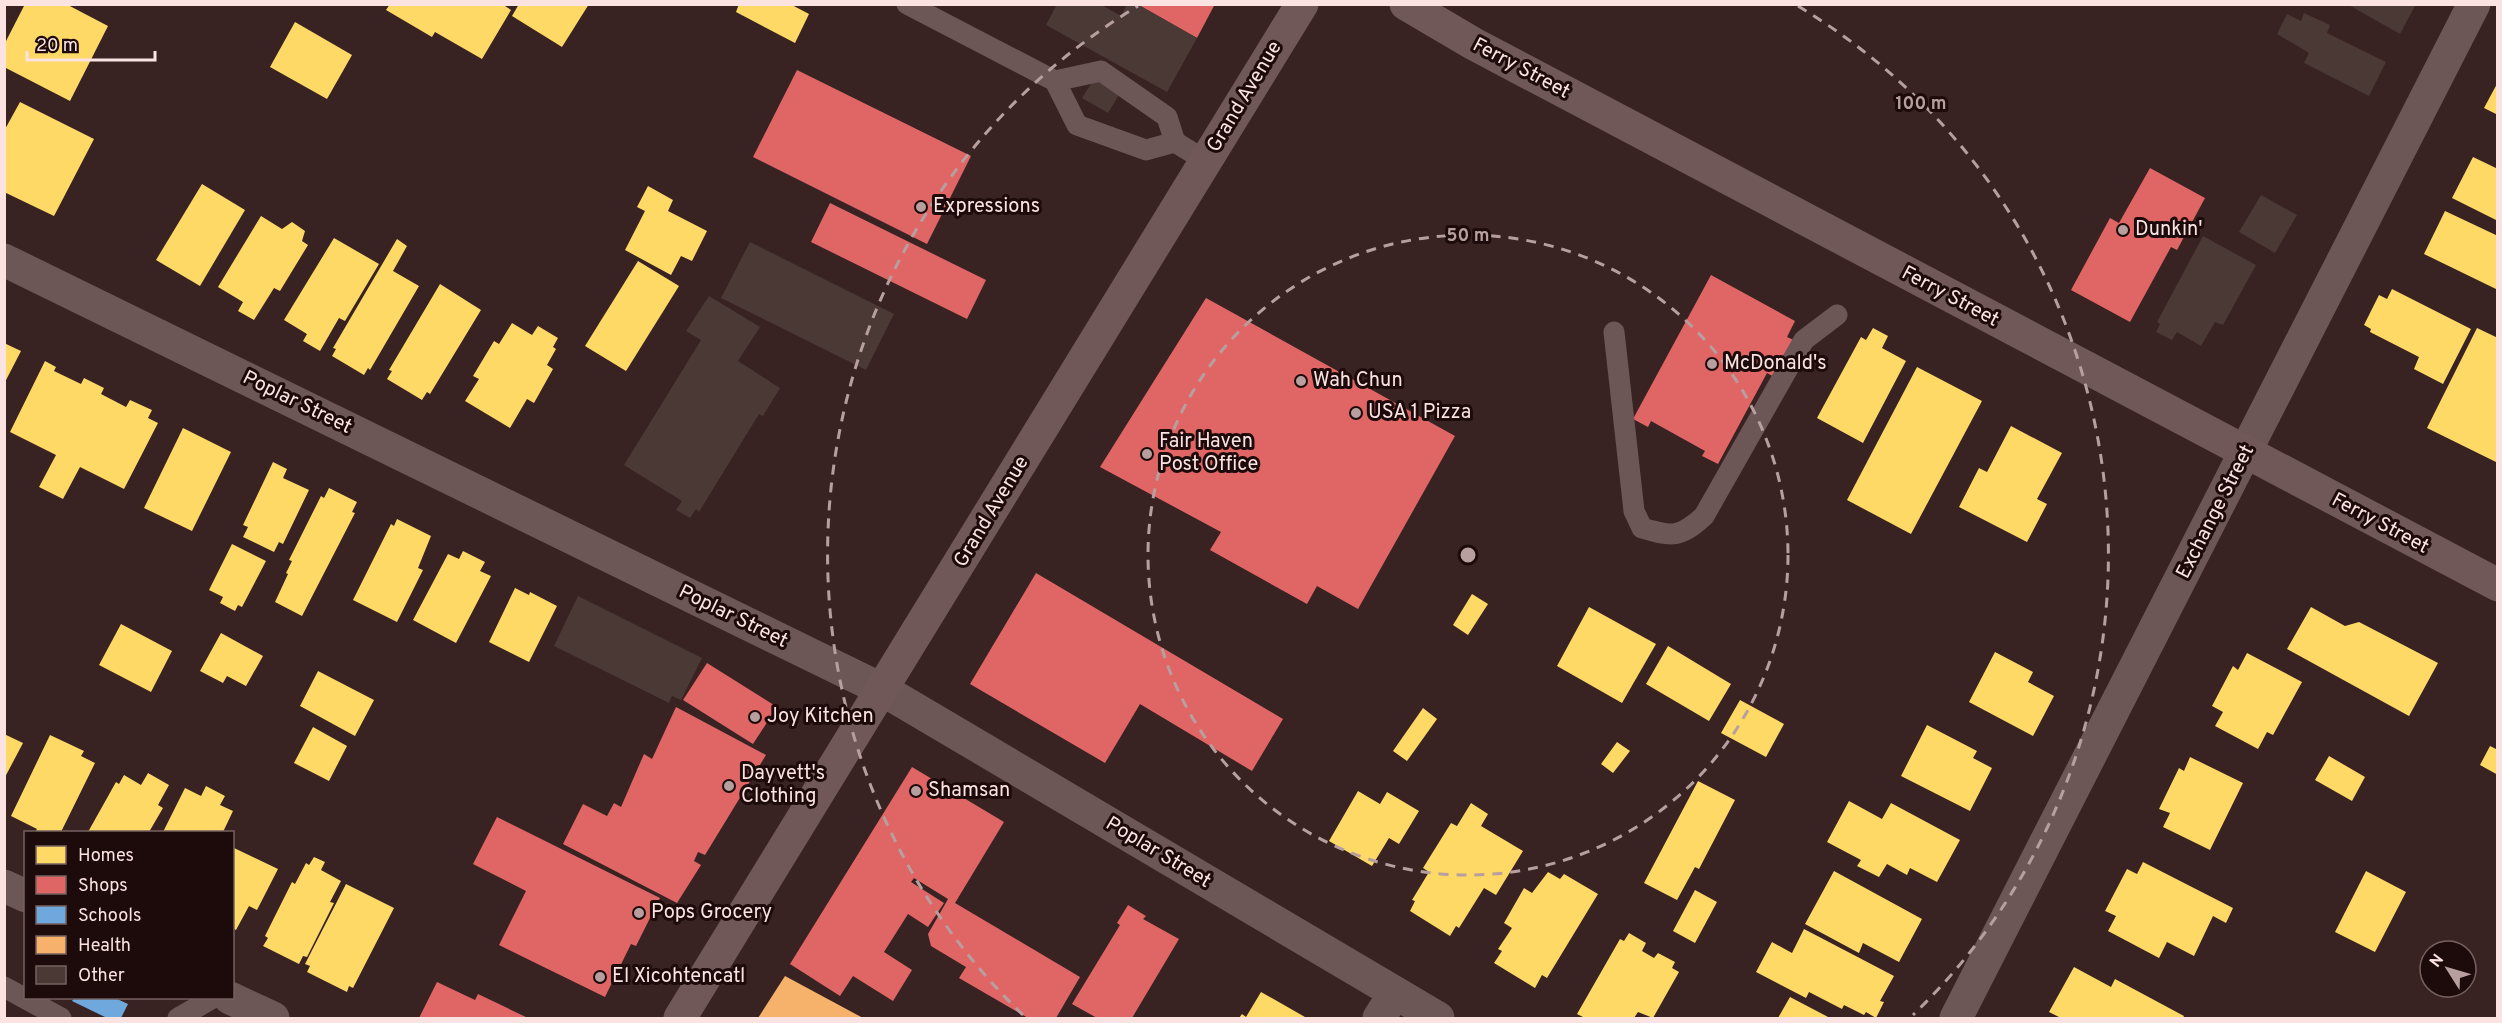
<svg xmlns="http://www.w3.org/2000/svg" width="2502" height="1023" viewBox="0 0 2502 1023" font-family="Overpass,sans-serif">
	<style>
		.homes { fill: #ffd966 }
		.shops { fill: #e06666 }
		.schools { fill: #6fa8dc }
		.health { fill: #f6b26b }
		.building { fill: #4b3935 }
		.lines { fill: none; stroke-linecap: round; stroke-linejoin: round }
		.service { stroke: #6c5656; stroke-width: 21 }
		.minor { stroke: #6c5656; stroke-width: 33 }
		.secondary { stroke: #705858; stroke-width: 33 }
		.ring { fill: none; stroke: #b79f9f; stroke-width: 3; stroke-dasharray: 10 8 }
		.poi-dot { fill: #b79f9f; stroke: #1d0a0a; stroke-width: 2 }
		.labels { text-anchor: middle; dominant-baseline: central; stroke-width: 6; stroke-linejoin: round; paint-order: stroke }
		.street-label { font-size: 20px; fill: #fbe3e2; stroke: #1d0a0a }
		.poi-label { font-size: 20px; fill: #fbe3e2; stroke: #1d0a0a; text-anchor: start }
		.centre { fill: #b79f9f; stroke: #1d0a0a; stroke-width: 3 }
		.ring-label { font-size: 18px; text-anchor: middle; font-weight: bold; fill: #b79f9f; stroke: #1d0a0a; stroke-width: 6; stroke-linejoin: round; paint-order: stroke }
	</style>
	<rect width="100%" height="100%" fill="#392222"/>
	<g class="homes">
		<path d="M25,4H66L108,26L70,101L4,67V45Z"/>
		<path d="M390,4H502L511,10L482,59L435,32L432,37L386,10Z"/>
		<path d="M519,4H589L562,47L512,16Z"/>
		<path d="M739,4H790L809,14L795,43L736,12Z"/>
		<path d="M295,22L352,55L327,99L270,67Z"/>
		<path d="M2498,82V115L2484,108Z"/>
		<path d="M20,102L94,139L54,216L4,192V131Z"/>
		<path d="M2473,157L2498,169V221L2452,198Z"/>
		<path d="M202,184L245,210L200,286L156,260Z"/>
		<path d="M648,186L673,200L668,211L707,231L692,261L681,256L671,275L625,250L645,211L637,207Z"/>
		<path d="M2445,211L2498,236L2496,289L2424,254Z"/>
		<path d="M261,216L282,229L292,222L305,231L302,241L308,245L280,291L274,288L254,320L238,311L243,302L218,287Z"/>
		<path d="M334,238L379,264L345,321L339,318L320,351L303,341L307,334L284,320Z"/>
		<path d="M397,239L407,246L393,271L419,286L370,370L368,368L364,375L332,356L336,349L333,348Z"/>
		<path d="M638,261L679,286L626,371L585,346Z"/>
		<path d="M440,284L481,310L430,394L427,392L422,400L387,379L392,371L389,370Z"/>
		<path d="M2392,289L2471,329L2443,384L2414,369L2419,357L2370,332L2371,329L2364,325L2379,295L2387,299Z"/>
		<path d="M512,323L532,335L538,326L558,338L553,347L556,349L547,365L553,369L534,403L527,399L510,428L465,401L479,379L473,376L494,341L499,344Z"/>
		<path d="M1873,328L1888,336L1882,348L1906,361L1863,443L1817,418L1861,337L1866,340Z"/>
		<path d="M2477,328L2498,338V463L2427,428Z"/>
		<path d="M4,343L21,351L4,384Z"/>
		<path d="M45,361L56,367L54,371L81,384L84,378L104,388L101,394L126,407L130,400L152,410L148,418L158,423L124,489L80,467L63,499L39,487L56,455L10,432Z"/>
		<path d="M1917,367L1982,401L1911,534L1847,500Z"/>
		<path d="M2011,426L2062,453L2037,499L2047,504L2027,542L1959,507L1979,468L1987,472Z"/>
		<path d="M183,428L231,452L192,531L144,508Z"/>
		<path d="M273,462L287,469L283,478L309,490L283,544L279,542L274,552L243,537L248,527L243,525Z"/>
		<path d="M329,488L357,502L352,512L355,513L302,616L275,602L288,574L286,573L292,561L289,560L321,496L324,498Z"/>
		<path d="M397,519L431,536L418,568L423,570L397,622L353,600L391,524L394,526Z"/>
		<path d="M232,544L266,561L242,607L238,605L235,611L220,603L223,597L209,590Z"/>
		<path d="M463,551L485,562L480,571L491,576L456,643L413,620L448,554L459,559Z"/>
		<path d="M515,588L529,595L530,592L557,606L529,662L489,642Z"/>
		<path d="M1472,594L1488,604L1468,635L1453,625Z"/>
		<path d="M1589,607L1656,644L1622,703L1557,666Z"/>
		<path d="M2311,607L2345,626L2359,622L2438,663L2409,716L2287,649Z"/>
		<path d="M121,624L172,651L151,692L99,665Z"/>
		<path d="M221,633L263,656L246,686L227,676L223,683L200,671Z"/>
		<path d="M1668,646L1731,684L1709,721L1646,684Z"/>
		<path d="M1995,652L2033,672L2028,682L2054,696L2033,736L1969,702Z"/>
		<path d="M2247,653L2302,682L2273,735L2267,732L2258,749L2215,726L2223,712L2212,706L2233,666L2238,670Z"/>
		<path d="M318,671L374,700L355,736L300,706Z"/>
		<path d="M1740,700L1784,724L1766,757L1721,733Z"/>
		<path d="M1423,708L1437,719L1407,761L1393,751Z"/>
		<path d="M1927,725L1977,751L1973,758L1992,768L1970,811L1901,776Z"/>
		<path d="M313,727L347,746L329,781L294,763Z"/>
		<path d="M4,734L23,743L4,779Z"/>
		<path d="M50,735L84,751L81,756L95,763L61,832H35L37,829L11,816Z"/>
		<path d="M1617,742L1630,751L1613,773L1601,764Z"/>
		<path d="M2490,746L2498,750V775L2480,765Z"/>
		<path d="M2329,756L2365,777L2352,801L2315,780Z"/>
		<path d="M2190,757L2243,783L2210,850L2163,827L2170,813L2159,809L2179,768L2184,771Z"/>
		<path d="M148,773L169,785L158,805L163,808L149,832H88L116,782L119,784L124,775L141,785Z"/>
		<path d="M1698,781L1735,800L1699,869L1695,867L1677,900L1644,883Z"/>
		<path d="M206,786L225,796L220,805L233,811L223,832H163L185,788L201,796Z"/>
		<path d="M1358,791L1380,804L1387,792L1419,811L1399,844L1389,838L1372,866L1329,841Z"/>
		<path d="M1849,801L1882,819L1891,803L1960,840L1937,882L1910,868L1907,875L1887,864L1879,877L1857,866L1861,860L1827,842Z"/>
		<path d="M1471,803L1488,814L1481,826L1523,851L1496,895L1484,888L1459,928L1456,926L1450,936L1410,911L1415,901L1412,900L1429,872L1423,868L1451,823L1457,826Z"/>
		<path d="M232,847L278,869L257,910L249,906L236,930L232,928Z"/>
		<path d="M314,857L325,862L321,870L341,881L330,902L334,903L307,957L303,956L299,964L263,946L268,938L265,936L292,882L295,884L306,863L309,865Z"/>
		<path d="M2143,862L2233,908L2226,923L2213,916L2194,956L2167,942L2159,958L2108,931L2116,916L2105,911L2127,869L2137,874Z"/>
		<path d="M1834,871L1922,919L1899,962L1863,943L1859,953L1805,924Z"/>
		<path d="M2366,871L2406,892L2375,952L2335,932Z"/>
		<path d="M1548,872L1560,879L1564,874L1598,894L1547,978L1542,975L1535,988L1494,963L1502,951L1498,949L1512,928L1504,923L1524,888L1532,893Z"/>
		<path d="M346,884L394,908L353,988L349,986L347,992L307,972L310,966L305,964Z"/>
		<path d="M1695,890L1717,902L1695,943L1673,931Z"/>
		<path d="M1804,929L1894,976L1880,1001L1884,1002L1876,1018L1866,1012L1864,1015L1844,1005L1842,1009L1809,992L1806,998L1756,972L1772,942L1792,953Z"/>
		<path d="M1629,933L1646,943L1642,951L1654,958L1658,953L1675,962L1672,968L1679,972L1653,1018L1638,1012L1634,1018H1585L1577,1014L1620,939L1624,941Z"/>
		<path d="M2074,967L2111,987L2115,979L2184,1016L2183,1018H2061L2049,1012Z"/>
		<path d="M1261,992L1305,1017L1304,1018H1239L1242,1014L1246,1017Z"/>
		<path d="M1790,997L1830,1018H1778Z"/>
	</g>
	<g class="shops">
		<path d="M1137,4H1215L1197,38Z"/>
		<path d="M797,70L971,156L927,244L753,157Z"/>
		<path d="M2150,168L2205,198L2177,250L2171,247L2130,322L2071,290L2110,218L2119,223Z"/>
		<path d="M830,203L986,280L967,319L811,242Z"/>
		<path d="M1711,275L1795,321L1787,337L1796,341L1776,378L1767,373L1718,464L1702,456L1705,451L1651,421L1648,427L1633,419Z"/>
		<path d="M1206,298L1455,436L1358,609L1317,586L1307,604L1210,550L1221,532L1100,467Z"/>
		<path d="M1036,573L1283,719L1252,771L1140,704L1105,763L970,684Z"/>
		<path d="M707,663L777,707L753,744L683,700Z"/>
		<path d="M676,707L766,755L705,855L698,852L694,861L701,865L677,903L563,844L583,804L607,816L614,803L621,807L644,754L652,759Z"/>
		<path d="M912,767L1004,822L955,903L1080,977L1056,1018H1028L959,978L966,967L931,946L928,934L948,899L914,878L911,882L944,903L928,927L908,914L884,952L912,970L893,1001L853,976L840,996L790,964Z"/>
		<path d="M497,817L660,898L636,946L631,944L605,997L499,945L526,891L473,864Z"/>
		<path d="M1128,905L1146,916L1143,919L1179,939L1132,1018H1097L1072,1004L1120,925L1117,923Z"/>
		<path d="M437,982L475,1000L478,994L528,1018H419Z"/>
	</g>
	<path class="schools" d="M74,998H115L128,1004L121,1018H107L72,1001Z"/>
	<path class="health" d="M785,976L863,1018H758Z"/>
	<g class="building">
		<path d="M1057,4H1100L1121,16L1127,4H1137L1197,38L1167,92L1046,25Z"/>
		<path d="M2347,4H2416L2400,34Z"/>
		<path d="M2304,13L2330,25L2327,33L2386,62L2369,96L2304,63L2309,53L2277,34L2287,14L2301,21Z"/>
		<path d="M1094,79L1119,95L1108,113L1082,98Z"/>
		<path d="M2261,195L2297,215L2275,253L2239,232Z"/>
		<path d="M2203,236L2256,265L2223,325L2215,322L2201,346L2177,332L2172,340L2156,332L2160,324L2157,322Z"/>
		<path d="M750,242L894,314L866,370L721,298Z"/>
		<path d="M709,296L760,327L738,361L780,388L763,416L759,414L699,512L696,509L690,518L676,510L682,501L624,465L701,340L686,331Z"/>
		<path d="M578,596L702,658L681,700L672,696L669,703L554,646Z"/>
	</g>
	<g class="lines">
		<g class="service">
			<path d="M907,4L1055,81L1077,125L1146,150L1175,142"/>
			<path d="M1055,81L1101,71L1167,117L1175,142L1206,161"/>
			<path d="M1614,332L1634,511L1642,528C1672,537 1680,538 1704,516L1804,340L1837,315"/>
			<path d="M4,987L61,1018"/>
			<path d="M178,1018L213,998"/>
		</g>
		<g class="minor">
			<path d="M4,260L883,690L1438,1018"/>
			<path d="M4,886L26,896"/>
			<path d="M230,998L273,1018"/>
			<path d="M1379,1018L1395,993"/>
			<path d="M1956,1018L2474,4"/>
		</g>
		<g class="secondary">
			<path d="M1406,4L1474,44L2498,585"/>
			<path d="M680,1018L1302,4"/>
		</g>
	</g>
	<g class="ring">
		<circle cx="1468" cy="555" r="320"/>
		<path d="M1023 1015A640 640 0 0 1 1138 6M1798 6A640 640 0 0 1 1913 1015"/>
	</g>
	<g class="poi-dot">
		<circle cx="921" cy="207" r="6"/>
		<circle cx="2123" cy="230" r="6"/>
		<circle cx="1712" cy="364" r="6"/>
		<circle cx="1301" cy="381" r="6"/>
		<circle cx="1356" cy="413" r="6"/>
		<circle cx="1147" cy="454" r="6"/>
		<circle cx="755" cy="717" r="6"/>
		<circle cx="729" cy="786" r="6"/>
		<circle cx="916" cy="791" r="6"/>
		<circle cx="639" cy="913" r="6"/>
		<circle cx="600" cy="977" r="6"/>
	</g>
	<g class="labels">
		<g class="street-label">
			<text transform="translate(1521 69) rotate(28)">Ferry Street</text>
			<text transform="translate(1245 97) rotate(-59)">Grand Avenue</text>
			<text transform="translate(1950 297) rotate(28)">Ferry Street</text>
			<text transform="translate(297 403) rotate(26)">Poplar Street</text>
			<text transform="translate(992 512) rotate(-59)">Grand Avenue</text>
			<text transform="translate(2216 512) rotate(-63)">Exchange Street</text>
			<text transform="translate(2380 524) rotate(28)">Ferry Street</text>
			<text transform="translate(733 617) rotate(26)">Poplar Street</text>
			<text transform="translate(1158 853) rotate(31)">Poplar Street</text>
		</g>
		<g class="poi-label">
			<text x="933" y="207">Expressions</text>
			<text x="2135" y="230">Dunkin'</text>
			<text x="1724" y="364">McDonald's</text>
			<text x="1313" y="381">Wah Chun</text>
			<text x="1368" y="413">USA 1 Pizza</text>
			<text x="1159" y="442">Fair Haven<tspan x="1159" dy="23">Post Office</tspan></text>
			<text x="767" y="717">Joy Kitchen</text>
			<text x="741" y="774">Dayvett's<tspan x="741" dy="23">Clothing</tspan></text>
			<text x="928" y="791">Shamsan</text>
			<text x="651" y="913">Pops Grocery</text>
			<text x="612" y="977">El Xicohtencatl</text>
		</g>
	</g>
	<circle cx="1468" cy="555" r="9" class="centre"/>
	<g class="ring-label">
		<text x="1921" y="109">100 m</text>
		<text x="1468" y="241">50 m</text>
	</g>
	<rect width="2502" height="1023" fill="none" stroke="#fbe3e2" stroke-width="12"/>
	<rect x="24" y="831" width="210" height="168" fill="#1d0a0a" stroke="#766160" stroke-width="1.5"/>
	<rect x="36" y="846" width="30" height="18" fill="#ffd966" stroke="#766160" stroke-width="1.5"/>
	<text x="78" y="861" font-size="18" fill="#fbe3e2">Homes</text>
	<rect x="36" y="876" width="30" height="18" fill="#e06666" stroke="#766160" stroke-width="1.5"/>
	<text x="78" y="891" font-size="18" fill="#fbe3e2">Shops</text>
	<rect x="36" y="906" width="30" height="18" fill="#6fa8dc" stroke="#766160" stroke-width="1.5"/>
	<text x="78" y="921" font-size="18" fill="#fbe3e2">Schools</text>
	<rect x="36" y="936" width="30" height="18" fill="#f6b26b" stroke="#766160" stroke-width="1.5"/>
	<text x="78" y="951" font-size="18" fill="#fbe3e2">Health</text>
	<rect x="36" y="966" width="30" height="18" fill="#4b3935" stroke="#766160" stroke-width="1.5"/>
	<text x="78" y="981" font-size="18" fill="#fbe3e2">Other</text>
	<g transform="translate(2448 969) rotate(307)"><circle r="28" fill="#1d0a0a" stroke="#766160" stroke-width="1.5"/>
	<path d="M0-4.5L10 22L0 15L-10 22Z" fill="#b79f9f"/>
	<text y="-9" font-size="16" font-weight="bold" text-anchor="middle" fill="#fbe3e2">N</text>
	</g>
	<path d="M27 51v9h128v-9" fill="none" stroke="#fbe3e2" stroke-width="3"/>
	<text x="36" y="51" font-size="18" fill="#fbe3e2" stroke="#1d0a0a" stroke-width="4.5" paint-order="stroke">20 m</text>
</svg>
